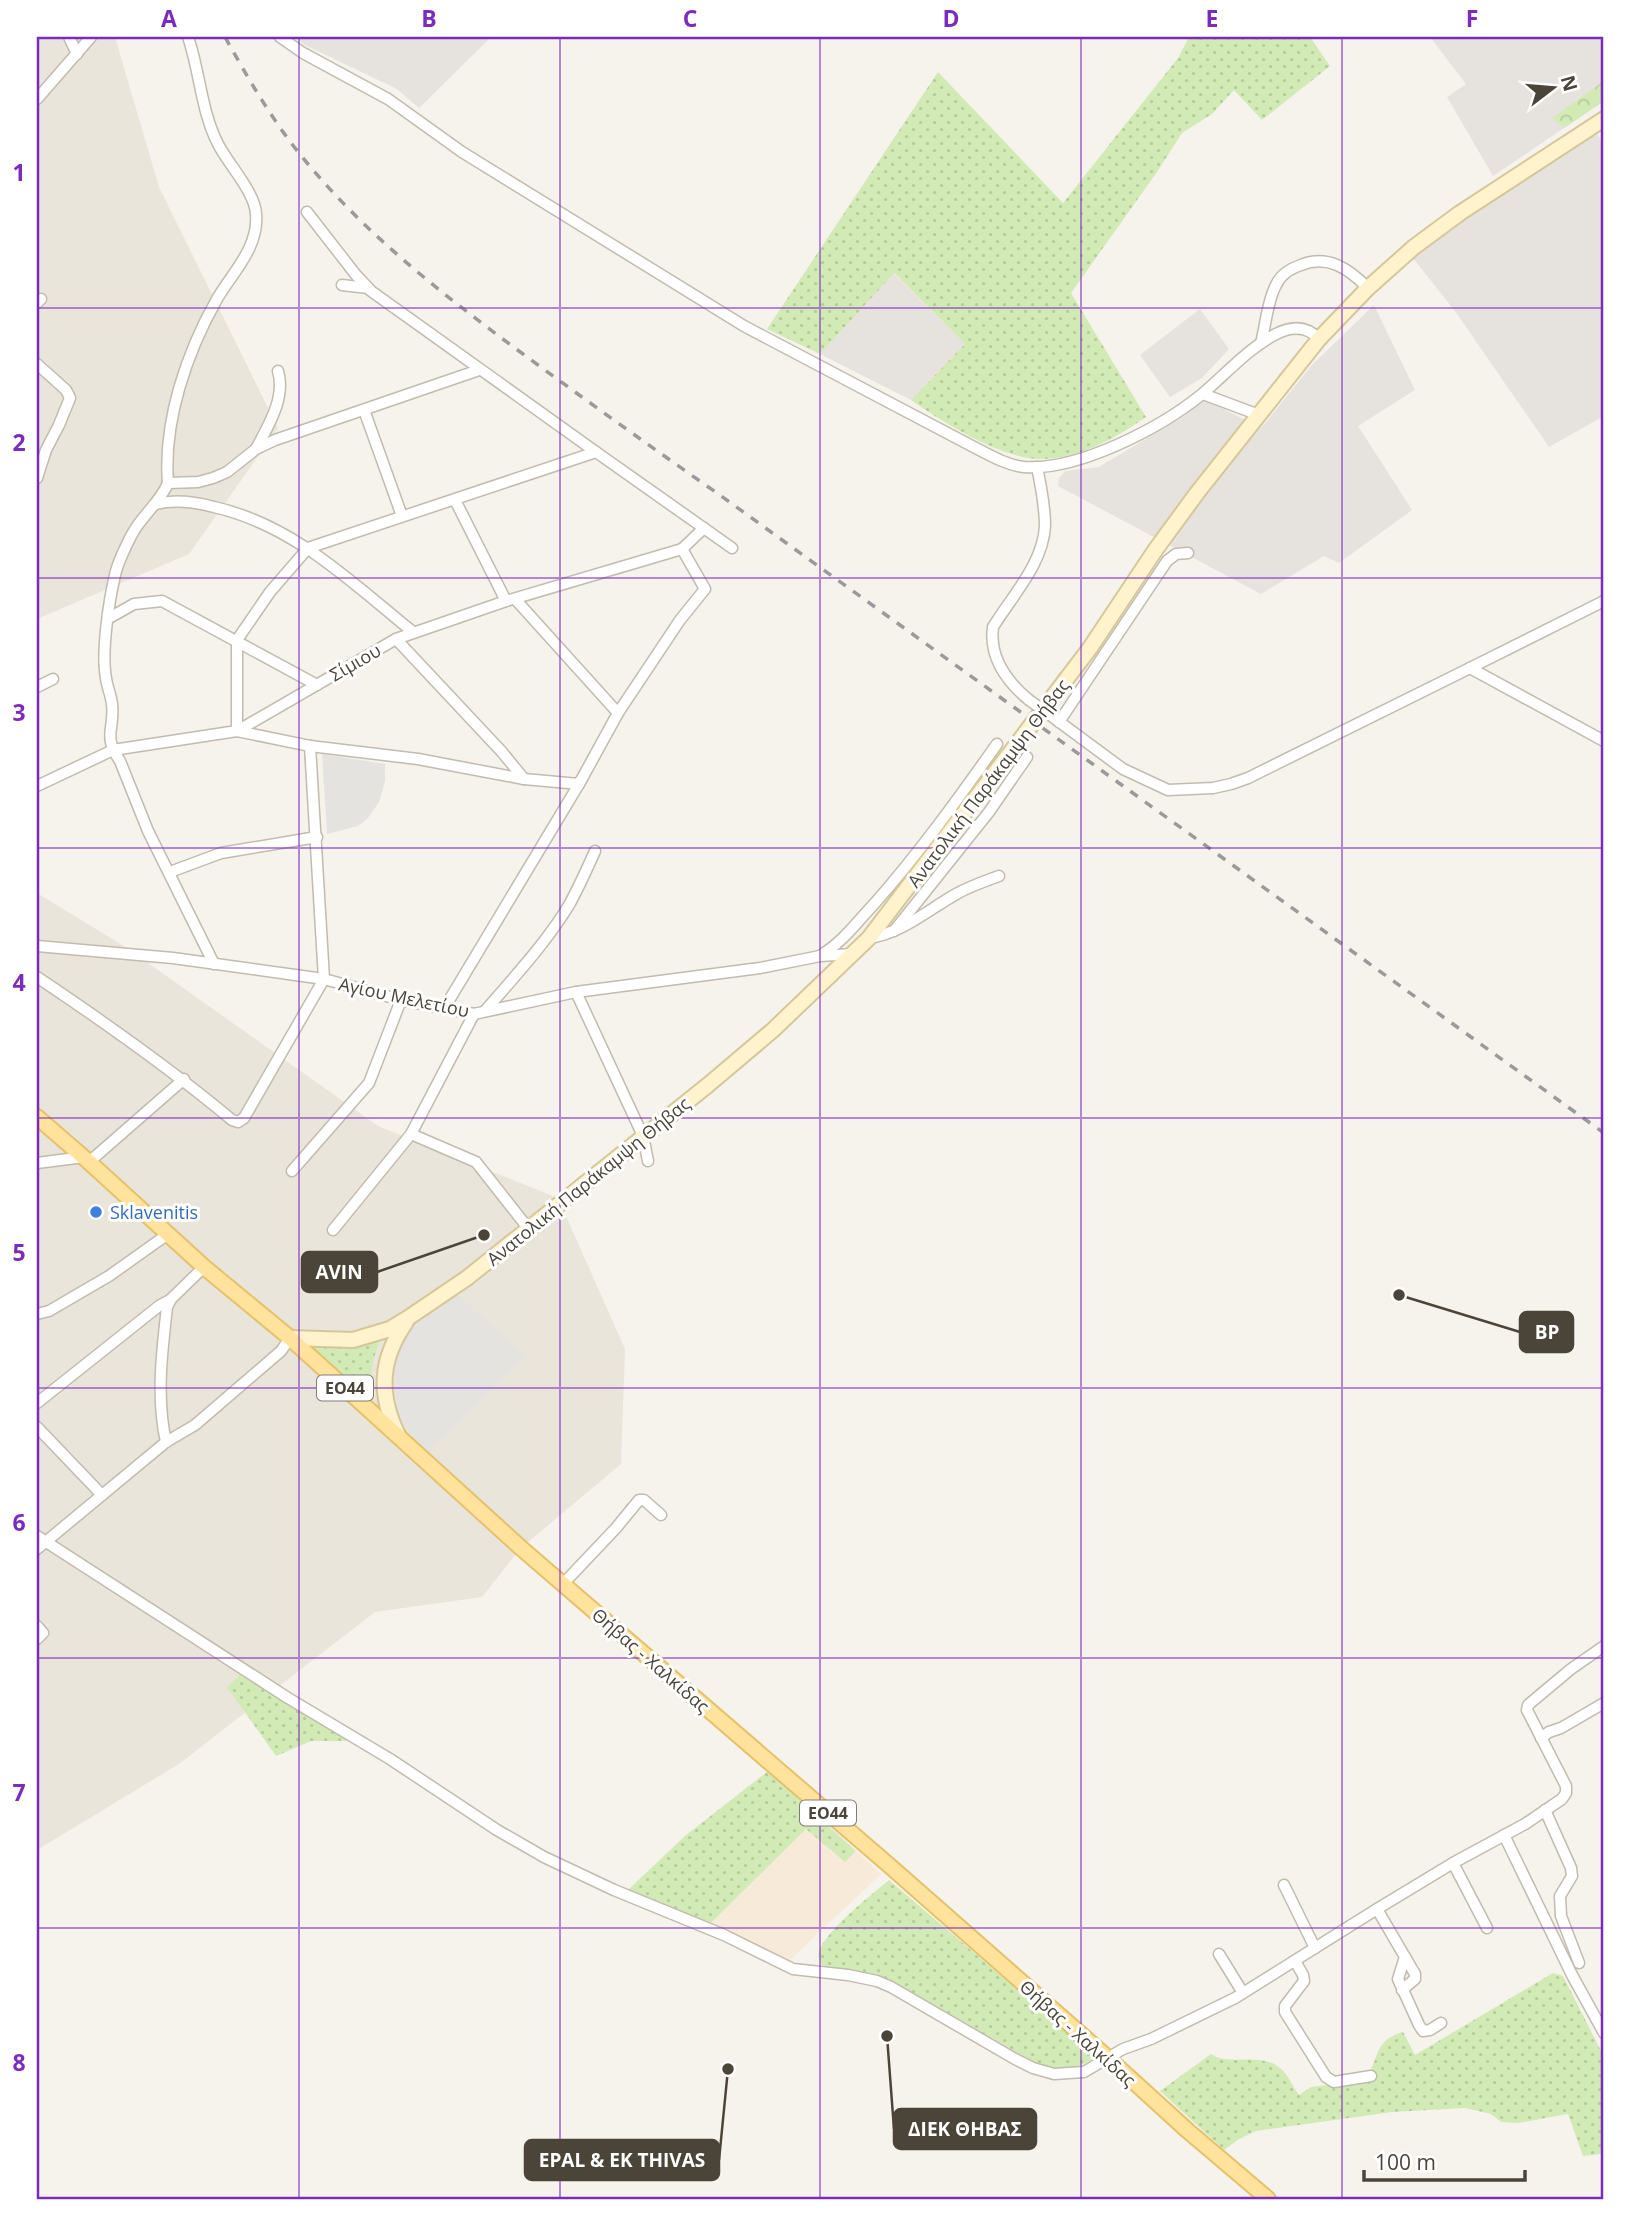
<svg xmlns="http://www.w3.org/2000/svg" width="1641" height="2236" viewBox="0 0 1641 2236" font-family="'Open Sans',sans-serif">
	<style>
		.residential { fill: #eae5da }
		.commercial { fill: #f7ead8 }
		.industrial { fill: #e6e2dd }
		.grass { fill: url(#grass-dots) }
		.forest { fill: url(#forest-crowns) }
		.parking { fill: #e5e3e0 }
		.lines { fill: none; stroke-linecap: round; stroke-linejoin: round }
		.street-casing { stroke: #c2bbae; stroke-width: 13 }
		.secondary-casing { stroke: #d6c79b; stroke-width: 18 }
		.primary-casing { stroke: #e6c16a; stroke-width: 18 }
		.street { stroke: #fff; stroke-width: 10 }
		.secondary { stroke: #fff3cd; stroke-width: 14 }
		.primary { stroke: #ffe39c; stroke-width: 14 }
		.rail { stroke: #9a9a9a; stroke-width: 3.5; stroke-dasharray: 9 9; stroke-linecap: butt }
		.street-bridge-casing { stroke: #c2bbae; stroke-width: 13; stroke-linecap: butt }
		.street-bridge { stroke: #fff; stroke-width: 10 }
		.grid { fill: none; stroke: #7b2cbf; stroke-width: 2; stroke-opacity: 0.55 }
		.shop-dot { fill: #3f7fe0; stroke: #fff; stroke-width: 2.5 }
		.labels { text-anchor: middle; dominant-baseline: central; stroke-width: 6; stroke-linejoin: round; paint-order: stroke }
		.shield { fill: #fff; stroke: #817c74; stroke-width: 2 }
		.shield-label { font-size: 16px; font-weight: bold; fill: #4b4439 }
		.street-label { font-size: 18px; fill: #4b4439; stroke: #fff }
		.shop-label { font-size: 18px; fill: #366cbe; stroke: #fff; text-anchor: start }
		.leader { fill: none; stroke: #4b4439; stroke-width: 2.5 }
		.callout-dot { fill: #4b4439; stroke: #fff; stroke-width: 2.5 }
		.callout { fill: #4b4439; stroke: #4b4439; stroke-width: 2.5 }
		.callout-label { font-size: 19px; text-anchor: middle; font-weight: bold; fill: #fff }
		.neatline { fill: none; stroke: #7b2cbf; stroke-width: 2.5 }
		.grid-label { font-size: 23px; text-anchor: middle; font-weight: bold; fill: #7b2cbf }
	</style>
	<defs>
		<pattern id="grass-dots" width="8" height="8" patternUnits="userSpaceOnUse" patternTransform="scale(1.75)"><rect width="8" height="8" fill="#d2eab5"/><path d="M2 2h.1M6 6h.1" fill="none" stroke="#b6ca9c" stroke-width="1.8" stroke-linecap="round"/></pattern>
		<pattern id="forest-crowns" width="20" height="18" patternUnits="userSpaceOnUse" patternTransform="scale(1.75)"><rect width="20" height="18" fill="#d2eab5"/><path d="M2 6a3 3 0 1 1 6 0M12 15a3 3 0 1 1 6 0" fill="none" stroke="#b6ca9c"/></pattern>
	</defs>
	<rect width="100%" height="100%" fill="#f6f3ec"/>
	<g class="residential">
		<path d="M37,37H115L159,187L278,428L189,554L37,619Z"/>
		<path d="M37,893L127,948L378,1126L558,1198L625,1349L621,1464L521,1548L482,1597L375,1612L179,1764L37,1850Z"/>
	</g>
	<path class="commercial" d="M806,1829L845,1862L856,1851L881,1874L790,1960L711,1923Z"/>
	<g class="industrial">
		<path d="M295,37H491L419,108L397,89L305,45Z"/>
		<path d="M1430,37H1604V101L1493,176L1447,97L1466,84Z"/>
		<path d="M1598,135L1604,145V416L1549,447L1455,311L1412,257L1446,230L1589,137Z"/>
		<path d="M893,273L965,344L911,400L820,354Z"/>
		<path d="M1374,305L1415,390L1358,426L1412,510L1339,563L1324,556L1261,594L1058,486L1059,478L1065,471L1099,467L1184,416L1204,399L1261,428L1312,365Z"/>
		<path d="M1200,309L1229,349L1202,378L1170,397L1140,355Z"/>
	</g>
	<g class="grass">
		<path d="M1189,37H1310L1330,66L1262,120L1234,90L1212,114L1182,133L1157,172L1071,293L1146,417C1115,439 1076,460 1037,459C999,457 942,422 911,400L965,344L894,273L820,354L767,329L938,72L1063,203L1178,58Z"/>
		<path d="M382,1336C370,1364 370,1375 372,1404L309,1345L345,1347Z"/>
		<path d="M241,1674L295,1705L348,1741H311L276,1756L227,1687Z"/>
		<path d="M768,1771L856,1851L845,1862L806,1829L711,1923L628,1890L685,1836Z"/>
		<path d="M889,1880L1096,2057C1077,2070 1061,2070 1039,2065L897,1984L864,1974L821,1965C819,1959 817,1955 820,1949C830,1927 870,1896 889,1880Z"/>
		<path d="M1553,1973L1563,1976L1604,2057V2149L1600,2154L1583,2156L1568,2114L1518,2123L1501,2122L1491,2114L1465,2108L1392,2112L1256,2131L1239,2139L1224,2150L1160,2091L1211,2054C1231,2067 1259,2051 1280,2068C1288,2074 1293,2087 1299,2095L1311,2087L1366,2080C1379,2058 1374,2040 1403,2032L1415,2055Z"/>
	</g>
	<path class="forest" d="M1604,81V101L1564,128L1552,118Z"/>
	<g class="parking">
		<path d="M322,754L385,764V781L379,802L368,818L358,826L327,834Z"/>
		<path d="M453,1290L525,1357L427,1454L416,1442L404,1424L397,1405L394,1385L396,1362L405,1337L420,1317Z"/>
	</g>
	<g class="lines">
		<g class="street-casing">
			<g id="street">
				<path d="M69,37L77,54"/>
				<path d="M188,37C200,72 201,111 218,144C228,164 255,192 256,214C259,248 232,273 217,299C187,352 163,421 168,483C160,503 141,516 131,536C126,546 117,565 115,575C109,601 101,652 106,678C107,687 111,695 112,704C115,730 102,735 120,761L148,831L214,964"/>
				<path d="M280,37L303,53L388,99L462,152L744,326L970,445C986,453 1005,465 1024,467C1078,471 1160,428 1201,395C1225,375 1247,349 1276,334C1292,326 1307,326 1319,339"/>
				<path d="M37,99L91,37"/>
				<path d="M307,212L356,275L371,291L596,452"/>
				<path d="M342,285L368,288"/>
				<path d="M37,303L41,299"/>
				<path d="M1261,343C1266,324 1267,302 1276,285C1281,274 1290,269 1301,265C1328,254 1349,269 1368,288"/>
				<path d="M37,364L66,390L70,398L59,425L46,450L37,478"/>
				<path d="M1203,394L1259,415"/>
				<path d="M364,410L402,516"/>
				<path d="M256,449C268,426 286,398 278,371"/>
				<path d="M168,483L198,482L213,478L227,472L256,449L275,440L479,370"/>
				<path d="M455,500L506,601"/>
				<path d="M156,504C176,499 195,502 214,507C294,525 351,582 413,632"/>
				<path d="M682,549L705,589L680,620L618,713L579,784L524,779L418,759L310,746L237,731V640L270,592L308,548L596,452L732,548"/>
				<path d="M682,549L704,528"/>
				<path d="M515,599L618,713"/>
				<path d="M109,618L134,604L162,601L317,685"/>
				<path d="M396,639L502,752L524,779"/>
				<path d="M1470,668L1604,601"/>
				<path d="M37,687L53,679"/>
				<path d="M1029,700C1006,681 989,657 993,627C1012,596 1043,564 1045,526C1045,506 1041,486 1037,467"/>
				<path d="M1050,715L1123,769L1168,790L1213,788L1231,784L1248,778L1470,668L1604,741"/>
				<path d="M1059,722L1167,561L1176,554L1188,553"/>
				<path d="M37,786L113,750L237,731L396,639L506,601L682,549"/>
				<path d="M170,872L221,853L317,837"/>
				<path d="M894,931L989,812L1027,757"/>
				<path d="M869,938C903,933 929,909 958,893C971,886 985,881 999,876"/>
				<path d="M37,946L173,958L324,979L401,1000L474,1014L576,992L760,968L820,956L852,954"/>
				<path d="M821,955C843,942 857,922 875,903C919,853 958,799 997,744"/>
				<path d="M37,977C104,1022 170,1068 232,1120L238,1122L244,1118L324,979L310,746"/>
				<path d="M576,992L643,1136L648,1161"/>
				<path d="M445,1007L579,784"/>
				<path d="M485,1011C514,977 546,943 569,905C579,887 587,869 595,851"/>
				<path d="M411,1134L476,1162L528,1228"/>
				<path d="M89,1162L184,1079"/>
				<path d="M37,1163L84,1157"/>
				<path d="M292,1171L369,1083L401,1000"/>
				<path d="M333,1230L411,1134L474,1014"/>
				<path d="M37,1314L49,1311L109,1276L168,1234"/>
				<path d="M37,1403L159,1306L170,1300"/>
				<path d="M37,1427L102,1495"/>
				<path d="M166,1442C156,1398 162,1351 167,1307L171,1299L204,1267"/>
				<path d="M37,1536L288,1698L390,1759L497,1830L544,1857L614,1890L724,1935L793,1969L848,1975L877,1981L891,1987L1015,2059L1033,2068L1054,2074L1084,2072L1123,2049L1151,2039L1235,1998L1377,1909L1453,1863L1525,1824L1562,1799L1566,1793V1786L1527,1710L1528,1705L1571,1669L1604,1646"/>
				<path d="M37,1549L166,1442L195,1425L281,1351L290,1338"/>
				<path d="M563,1584L616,1528L639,1500H644L661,1515"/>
				<path d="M37,1626L43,1633L37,1639"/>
				<path d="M1541,1738L1549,1732L1561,1728L1604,1703"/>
				<path d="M1545,1810L1571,1868L1572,1876L1560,1896L1561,1916L1579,1963"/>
				<path d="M1504,1835L1572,1975L1604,2033"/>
				<path d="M1453,1863L1487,1928"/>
				<path d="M1284,1885L1315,1948"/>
				<path d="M1377,1909L1405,1957L1398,1979L1419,2025L1423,2031L1430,2030L1441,2023"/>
				<path d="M1219,1954L1243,1993"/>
				<path d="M1295,1961L1303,1975L1304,1981L1285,2006V2012L1326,2077L1334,2082L1371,2076"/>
				<path d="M1402,1990L1415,1979V1974L1405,1957"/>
			</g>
		</g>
		<g class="secondary-casing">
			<g id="secondary">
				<path d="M290,1338L353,1340L390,1329L408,1318L467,1278L708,1085L773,1030L869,938L1090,648L1156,549L1197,493L1319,339L1368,288L1414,247L1460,213L1604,119"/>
				<path d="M398,1435C378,1394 380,1359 406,1322"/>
			</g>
		</g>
		<g class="primary-casing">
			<path id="primary" d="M37,1117L89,1162L204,1267L290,1338L521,1548L891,1867L1109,2059L1188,2131L1268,2199"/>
		</g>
		<use href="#street" class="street"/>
		<use href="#secondary" class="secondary"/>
		<use href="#primary" class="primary"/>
		<path class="rail" d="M225,37C247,76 270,117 299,153C362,232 442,294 523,354C587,401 651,447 717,493L1604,1133"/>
		<g class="street-bridge-casing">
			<path id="street-bridge" d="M1029,700L1050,715"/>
		</g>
		<use href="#street-bridge" class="street-bridge"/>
	</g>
	<path class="grid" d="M299,37V2199M560,37V2199M820,37V2199M1081,37V2199M1342,37V2199M37,308H1604M37,578H1604M37,848H1604M37,1118H1604M37,1388H1604M37,1658H1604M37,1928H1604"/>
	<circle class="shop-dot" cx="96" cy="1212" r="7"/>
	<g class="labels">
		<g class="shield">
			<rect x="317" y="1375.5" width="56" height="25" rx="5"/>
			<rect x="800" y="1800.5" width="56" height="25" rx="5"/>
		</g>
		<g class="shield-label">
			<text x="345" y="1388">ΕΟ44</text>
			<text x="828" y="1813">ΕΟ44</text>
		</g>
		<g class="street-label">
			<text transform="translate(355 662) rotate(-30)">Σίμιου</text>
			<text transform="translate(988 783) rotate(-53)">Ανατολική Παράκαμψη Θήβας</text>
			<text transform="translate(404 997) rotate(12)">Αγίου Μελετίου</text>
			<text transform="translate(588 1181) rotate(-39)">Ανατολική Παράκαμψη Θήβας</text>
			<text transform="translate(651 1660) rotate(41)">Θήβας - Χαλκίδας</text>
			<text transform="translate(1078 2033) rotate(42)">Θήβας - Χαλκίδας</text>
		</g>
		<g class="shop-label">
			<text x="110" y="1212">Sklavenitis</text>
		</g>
	</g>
	<path class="leader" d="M484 1235L377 1272M1399 1295L1520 1332M887 2036L894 2129M728 2069L719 2160"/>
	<g class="callout-dot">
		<circle cx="484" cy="1235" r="7"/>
		<circle cx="1399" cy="1295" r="7"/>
		<circle cx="887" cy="2036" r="7"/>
		<circle cx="728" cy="2069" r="7"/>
	</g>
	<g class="callout">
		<rect x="302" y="1252" width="75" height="40" rx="7"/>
		<rect x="1520" y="1312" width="53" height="40" rx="7"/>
		<rect x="894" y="2109" width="142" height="40" rx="7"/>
		<rect x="525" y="2140" width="194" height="40" rx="7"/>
	</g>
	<g class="callout-label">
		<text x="339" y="1279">AVIN</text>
		<text x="1547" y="1339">BP</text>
		<text x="965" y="2136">ΔΙΕΚ ΘΗΒΑΣ</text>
		<text x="622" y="2167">EPAL &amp; EK THIVAS</text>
	</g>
	<rect width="1641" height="2236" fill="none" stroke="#ffffff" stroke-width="77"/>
	<g transform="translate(1553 88) rotate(74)" stroke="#ffffff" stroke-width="5" paint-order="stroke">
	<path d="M0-5L12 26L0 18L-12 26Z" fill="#4b4439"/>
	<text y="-10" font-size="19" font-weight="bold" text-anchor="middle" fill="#4b4439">N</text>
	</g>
	<path d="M1364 2170v10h161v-10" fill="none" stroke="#4b4439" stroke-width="3.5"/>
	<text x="1375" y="2170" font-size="21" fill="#4b4439" stroke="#ffffff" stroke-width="5" paint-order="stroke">100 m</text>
	<rect x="38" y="38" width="1564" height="2160" class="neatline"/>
	<g class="grid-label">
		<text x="169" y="27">A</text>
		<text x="429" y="27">B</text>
		<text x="690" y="27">C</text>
		<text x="951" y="27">D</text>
		<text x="1212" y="27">E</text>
		<text x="1472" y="27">F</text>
		<text x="19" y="181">1</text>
		<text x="19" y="451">2</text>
		<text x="19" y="721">3</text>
		<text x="19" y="991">4</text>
		<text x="19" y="1261">5</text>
		<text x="19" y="1531">6</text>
		<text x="19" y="1801">7</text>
		<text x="19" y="2071">8</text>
	</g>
</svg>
